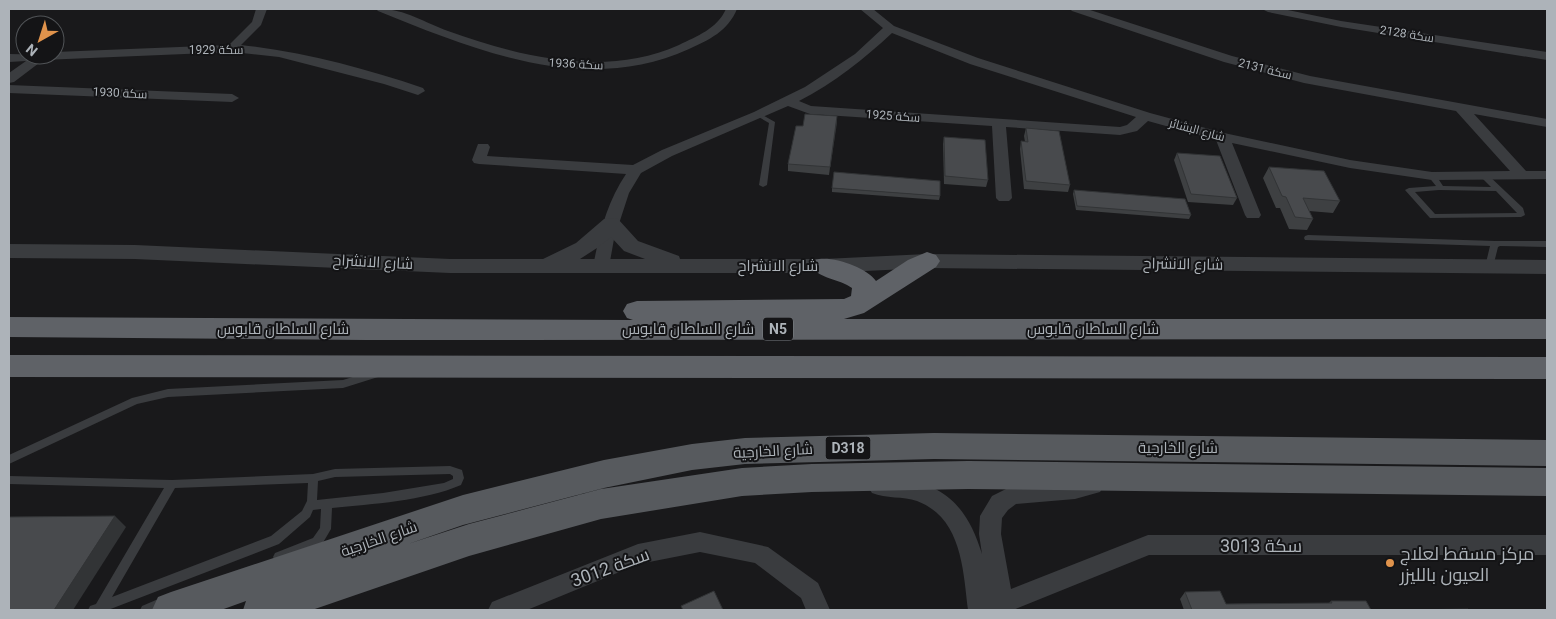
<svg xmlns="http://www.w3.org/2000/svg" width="1556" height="619" viewBox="0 0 1556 619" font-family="Roboto,Cairo,sans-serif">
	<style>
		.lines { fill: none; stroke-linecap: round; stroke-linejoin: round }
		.service { fill: #3a3c3f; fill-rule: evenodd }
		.minor { fill: #3a3c3f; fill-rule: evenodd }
		.tertiary { fill: #3a3c3f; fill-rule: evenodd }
		.primary { fill: #575a5e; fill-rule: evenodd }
		.trunk { fill: #5f6267; fill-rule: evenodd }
		.wall { fill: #3e4042 }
		.shaded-wall { fill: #323436 }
		.building { fill: #484a4d; stroke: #323436 }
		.poi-dot { fill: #e0934c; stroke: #141416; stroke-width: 2 }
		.labels { text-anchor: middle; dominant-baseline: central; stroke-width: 4; stroke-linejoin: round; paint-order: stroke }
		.far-street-label { font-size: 12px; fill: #adb3b9; stroke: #141416 }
		.shield { fill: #141416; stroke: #7f8388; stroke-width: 1 }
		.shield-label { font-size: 14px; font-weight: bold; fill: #adb3b9 }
		.street-label { font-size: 15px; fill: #adb3b9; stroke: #141416 }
		.near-street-label { font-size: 18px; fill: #adb3b9; stroke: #141416 }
		.near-poi-label { font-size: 18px; fill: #adb3b9; stroke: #141416; text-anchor: start }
	</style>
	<rect width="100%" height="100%" fill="#19191b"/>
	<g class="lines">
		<g class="service">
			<path d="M759,113L775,122L767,185L763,187L759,185L769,123L757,116L756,115Z"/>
			<path d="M1429,174H1435L1443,186L1491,187L1480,176L1484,174H1487L1523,208L1525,215L1521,217L1430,218L1405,190L1409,188L1436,186L1428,176ZM1439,190L1496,191L1517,213L1435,214L1415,192Z"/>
			<path d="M1308,235L1495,241H1547V247L1500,246L1498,247L1493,267L1489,270L1485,267L1490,246L1305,240L1304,238L1305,236Z"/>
			<path d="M375,370L378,371L380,374L378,377L343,388L168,397L137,404L9,464V455L132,398L168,389L343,380Z"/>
			<path d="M450,466L462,470L464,478L461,485C424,501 372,504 332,508L331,529L321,546L279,562L275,561L273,557L275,553L313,538L320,528L321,509L313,510L310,517L279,544L108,610H88L90,606L96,604L164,488L9,484V476L172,480L313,474L335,469ZM450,474L453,476V479L444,483L383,493L317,500L318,481L335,477ZM308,483L307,501L302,511L271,536L112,597L175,488Z"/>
			<path d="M163,597L167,599L169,603L167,607L159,610H140L142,606Z"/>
		</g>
		<g class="minor">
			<path d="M256,9H267L261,25L241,45C303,52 364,68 423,88L425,91L418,95L384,84L279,57L232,52L43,60L14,82L9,83V73L26,61L9,62V54L55,55V52L229,45L252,22Z"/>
			<path d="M376,9C401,7 425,23 448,31C521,57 605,78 679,45C697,36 717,29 726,9H737C728,31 709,40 689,49C585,96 477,51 378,11Z"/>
			<path d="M860,9H873L894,26L978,58L1150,113L1224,133L1350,160L1432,172L1510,171L1456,111L1304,83L1224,62L1072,11L1070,9H1087L1232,56L1310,76L1547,119V127L1474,114L1526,171H1547V179L1432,180L1350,168L1232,143L1261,215L1259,218H1247L1245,215L1216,140L1148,121L1137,131L1120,135L1006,127L1012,198L1009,201H999L996,198L992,126L810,114L788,106L672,156L641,173L629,193L614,239L609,267L607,271L601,273L595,271L593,267C599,234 607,202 626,174L479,164L474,163L472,160L478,144H488L490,147L487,156L633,165L662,150L754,112L805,87L855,54L883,28ZM892,33L970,64L1136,117L1127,125L1120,127L811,106L799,101C834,83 864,59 892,33Z"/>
			<path d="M1262,9H1283L1341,21L1547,52V60L1341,27L1268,12Z"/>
			<path d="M9,85L232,94L239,98L232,102L9,93Z"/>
			<path d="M1093,477L1100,480L1104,486L1100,492L1075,499L1016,504L1008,510L1002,518L1001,534L1011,589L1148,535H1547V555H1149L1013,610H968C963,570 962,518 917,501C903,496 886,499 872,493L868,487L872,481C882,477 892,479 902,480C949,485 969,512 982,554L979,534L980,516L992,496L1012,486L1075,481Z"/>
			<path d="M700,532L768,547L818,583L830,610H806L801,598L755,563L700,552L639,564L527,610H488L492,602L638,544Z"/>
		</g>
		<path class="tertiary" d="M611,218L618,219L638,241L679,256L680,259H824L927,254L1547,260V274L927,268L824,273H450L135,259L9,258V244L135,245L450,259H543L576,243L604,219ZM611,237L624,251L645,259H580L597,248Z"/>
		<path class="primary" d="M934,433L1547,440V466L934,459L745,464L692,470L604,488L463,525L408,544L469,524L601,489L742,468L812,464L968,461L1547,468V496L968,489L812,492L742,496L601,519L469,556L312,610H243L246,601L221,610H152L158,597L171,592L463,495L604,460L692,444L745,438Z"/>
		<g class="trunk">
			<path d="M927,252L936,255L940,261L936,267L864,313L844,319H767H1547V339L365,340L9,337V317L633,320L627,318L623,311L627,304L637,301L844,299L851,296L852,288C840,279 819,279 811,266L815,260C831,255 866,267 876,281L908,260Z"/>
			<path d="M9,355L1547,357V379L9,377Z"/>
		</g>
	</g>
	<g class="wall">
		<path d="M837,116L829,175L788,171V164L803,126Z"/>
		<path d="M1026,128L1070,185L1068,192L1024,189L1020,149L1021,141L1025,142L1024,136Z"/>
		<path d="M944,137L988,180L986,187L944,184L943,144Z"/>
		<path d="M1177,153L1237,198L1233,205L1188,202L1174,160Z"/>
		<path d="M1269,167L1340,201L1333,213L1309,211L1313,219L1307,230L1289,229L1280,208H1276L1263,178Z"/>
		<path d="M832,188L940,196L939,200L832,192Z"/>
		<path d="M1074,190L1191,215L1189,219L1076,210L1073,194Z"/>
		<path d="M1185,592L1226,604L1329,603L1331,601L1371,610H1184L1180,599Z"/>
	</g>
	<g class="shaded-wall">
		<path d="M837,116V123L829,175L830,167Z"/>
		<path d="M115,516L126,527L73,610H54Z"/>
	</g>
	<g class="building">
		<path d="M805,114L837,116L830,167L788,164L796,126H803Z"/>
		<path d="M1026,128L1059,131L1070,185L1026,181L1021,141L1028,142Z"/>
		<path d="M944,137L985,140L988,180L945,176Z"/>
		<path d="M1177,153L1220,156L1237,198L1191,194Z"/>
		<path d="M1269,167L1324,171L1340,201L1303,198L1313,219L1295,217L1286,197L1282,196Z"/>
		<path d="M834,172L940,181V196L832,188Z"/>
		<path d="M1074,190L1185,199L1191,215L1077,206Z"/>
		<path d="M115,516L54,610H9V517Z"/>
		<path d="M714,591L723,610H683L681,606Z"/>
		<path d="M1220,591L1226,604L1332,603L1331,601H1366L1371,610H1192L1185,592Z"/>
		<path d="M1468,609L1469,610H1406Z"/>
	</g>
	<circle class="poi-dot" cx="1390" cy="563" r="5"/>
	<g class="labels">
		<g class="far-street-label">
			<text transform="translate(1407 34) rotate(9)">سكة 2128</text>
			<text x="216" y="50">سكة 1929</text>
			<text transform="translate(576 64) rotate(3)">سكة 1936</text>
			<text transform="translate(1265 69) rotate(14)">سكة 2131</text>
			<text transform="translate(120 93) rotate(3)">سكة 1930</text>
			<text transform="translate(893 116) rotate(4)">سكة 1925</text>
			<text transform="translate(1197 130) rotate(15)">شارع البشائر</text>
		</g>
		<g class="shield">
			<rect x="763" y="317.5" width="30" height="23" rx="4"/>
			<rect x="825.5" y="436.5" width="45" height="23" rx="4"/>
		</g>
		<g class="shield-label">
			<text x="778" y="329">N5</text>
			<text x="848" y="448">D318</text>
		</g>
		<g class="street-label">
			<text transform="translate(373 262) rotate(3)">شارع الانشراح</text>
			<text transform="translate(1183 264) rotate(1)">شارع الانشراح</text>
			<text x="778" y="266">شارع الانشراح</text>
			<text x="283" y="329">شارع السلطان قابوس</text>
			<text x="688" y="329">شارع السلطان قابوس</text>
			<text x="1093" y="329">شارع السلطان قابوس</text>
			<text x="1178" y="448">شارع الخارجية</text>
			<text transform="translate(773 451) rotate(-3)">شارع الخارجية</text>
			<text transform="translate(379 539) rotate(-19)">شارع الخارجية</text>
		</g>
		<g class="near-street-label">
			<text x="1261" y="545">سكة 3013</text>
			<text transform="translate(610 567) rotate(-20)">سكة 3012</text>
		</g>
		<g class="near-poi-label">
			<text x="1400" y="553">مركز مسقط لعلاج<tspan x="1400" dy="21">العيون بالليزر</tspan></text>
		</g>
	</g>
	<rect width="1556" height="619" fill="none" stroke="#adb3b9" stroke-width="20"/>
	<g transform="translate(40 40) rotate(219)"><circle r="24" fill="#141416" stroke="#515457"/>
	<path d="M0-4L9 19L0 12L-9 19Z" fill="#e0934c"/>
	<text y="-8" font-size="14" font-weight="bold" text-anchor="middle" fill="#adb3b9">N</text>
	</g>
</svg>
